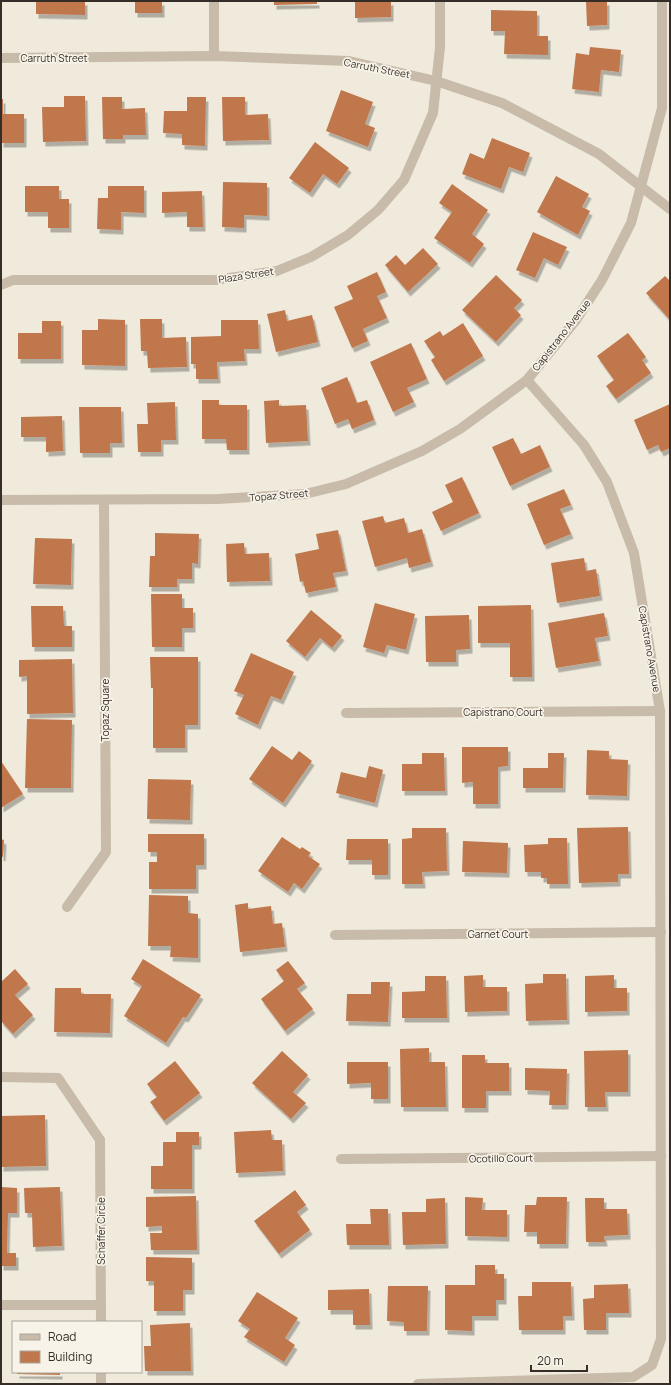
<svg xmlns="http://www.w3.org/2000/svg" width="671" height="1385" viewBox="0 0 671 1385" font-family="Manrope,sans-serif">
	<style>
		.building { fill: #bf774c; filter: url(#shadow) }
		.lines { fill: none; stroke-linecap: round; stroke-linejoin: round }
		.service { stroke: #c8bba9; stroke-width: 10 }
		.minor { stroke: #c8bba9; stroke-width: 10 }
		.labels { text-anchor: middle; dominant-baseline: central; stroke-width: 3.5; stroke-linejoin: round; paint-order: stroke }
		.street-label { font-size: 10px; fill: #352e28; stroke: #f8f3e8 }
	</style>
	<defs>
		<filter id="shadow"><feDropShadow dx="2.5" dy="4.5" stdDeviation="0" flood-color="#0004"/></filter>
	</defs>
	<rect width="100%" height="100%" fill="#f0eadc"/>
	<g class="building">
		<path d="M36,1H85V15L36,14Z"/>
		<rect x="135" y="1" width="27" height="12"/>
		<path d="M274,1H317V4L274,5Z"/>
		<path d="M355,1H391V17L355,18Z"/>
		<path d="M586,1H607V25L587,26Z"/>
		<path d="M491,10L537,11V36H548V55L504,54L505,31H491Z"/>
		<path d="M590,47L621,50L619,72L601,70L599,92L572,89L576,53L589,55Z"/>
		<path d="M341,90L373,102L365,124L375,128L368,147L326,131Z"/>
		<path d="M64,96H85L86,141L43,142L42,107H64Z"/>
		<path d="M102,97H122V109L145,108L146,135H123V139H103Z"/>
		<path d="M187,97H206L205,146L182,145V134L163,133L164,111H187Z"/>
		<path d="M222,97H245V115L268,114L269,140L223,141Z"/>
		<path d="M1,99H3V114H24V143H1Z"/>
		<path d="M492,138L530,153L523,172L509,167L501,189L462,174L470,153L484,159Z"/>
		<path d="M315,142L349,168L337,184L323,174L310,193L289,178Z"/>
		<path d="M556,176L589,194L582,207L590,211L578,235L537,212Z"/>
		<path d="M223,182L267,183V216L244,215V228L222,227Z"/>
		<path d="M452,184L488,210L472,234L484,244L470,263L434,238L452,212L439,203Z"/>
		<path d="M25,186H59V199H69V228H48V212H25Z"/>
		<path d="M108,186H144V213L121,212V230L97,229L98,198H108Z"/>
		<path d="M202,191L203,227H187V212L162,213V192Z"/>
		<path d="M533,232L567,247L558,265L544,258L535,278L516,270Z"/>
		<path d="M423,248L438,264L408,292L385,265L396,255L405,265Z"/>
		<path d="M377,272L386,292L377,296L387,318L363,329L368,341L352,348L334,307L353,299L347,286Z"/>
		<path d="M496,275L522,300L514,308L521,315L496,342L462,310Z"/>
		<path d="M665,276L670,281V320L646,293Z"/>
		<path d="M285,310L287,321L312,315L318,342L276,352L267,314Z"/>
		<path d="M98,319L125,320V366L82,365V330H98Z"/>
		<path d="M140,319H162V338L186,337L187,367L148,368L147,351H141Z"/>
		<path d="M221,320H258L259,349H244L245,361L217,362L218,379H196V364H191V337L221,336Z"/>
		<path d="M42,321H61V359H18V333H42Z"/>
		<path d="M463,323L483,356L444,381L431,360L435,357L424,341L440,331L443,336Z"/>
		<path d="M628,333L646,357L642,360L651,373L616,399L606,386L614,380L597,356Z"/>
		<path d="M411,343L427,379L407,388L414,402L393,412L370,362Z"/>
		<path d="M347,377L357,403L367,400L374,420L352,429L348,419L335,424L321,388Z"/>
		<path d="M202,400H219V405H247V450H227L226,439H202Z"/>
		<path d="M279,400V406L306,405L308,441L266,443L264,401Z"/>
		<path d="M175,402L176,440H161V452H138L137,424H148L147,403Z"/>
		<path d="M670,404V448L661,452L658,445L647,450L634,420Z"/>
		<path d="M79,407H121L122,443H110V453H80Z"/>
		<path d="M62,416L63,451L46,452V437H21V417Z"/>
		<path d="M513,438L521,454L540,445L550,467L510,486L492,447Z"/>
		<path d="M462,477L479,513L441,531L432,512L453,502L445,485Z"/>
		<path d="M564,489L571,505L560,509L571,534L544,545L527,504Z"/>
		<path d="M383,516L385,523L404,518L408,533L422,529L431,562L409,568L407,558L375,567L362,521Z"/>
		<path d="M338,530L346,571L333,573L336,587L306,593L303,581L300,582L295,554L319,549L316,534Z"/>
		<path d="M155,533L199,534L198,564L192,563V579H177V587H149L150,556H155Z"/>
		<path d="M35,538L72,539L71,585L33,584Z"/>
		<path d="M244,543L245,554L269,553L270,581L227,582L226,544Z"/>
		<path d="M584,558L586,571L596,569L600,596L557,603L551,563Z"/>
		<path d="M151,594H182V608H193V628H182V647H152Z"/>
		<path d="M375,603L415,614L406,650L387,645L384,653L363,647Z"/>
		<path d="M531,605L532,677H510V643H478V606Z"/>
		<path d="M31,606H63L64,626H72V647H32Z"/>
		<path d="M311,610L342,636L332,648L320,638L305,657L286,641Z"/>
		<path d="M604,613L608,636L595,638L599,661L556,668L548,623Z"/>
		<path d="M469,615L470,649L456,650V662H426L425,616Z"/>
		<path d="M251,653L294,672L281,700L271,696L258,725L235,714L244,695L234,691Z"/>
		<path d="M150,657H198V725H185V748H153V688H151Z"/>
		<path d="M72,659L73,713L27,714V676L19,677V660Z"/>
		<path d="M27,719L72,720L71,788H25Z"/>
		<path d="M272,746L292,760L299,751L312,761L283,803L249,779Z"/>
		<path d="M462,747H508V766L498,767V804H473V782L462,783Z"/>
		<path d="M587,750L609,751V759L628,760L627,796L586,795Z"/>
		<path d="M422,753H444L445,791H402V764H422Z"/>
		<path d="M548,753H564L563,788H523V768H548Z"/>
		<path d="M1,761L23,794L1,808Z"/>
		<path d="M369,766L383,770L375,803L336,793L341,772L366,778Z"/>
		<path d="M148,779L191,780L190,820L147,819Z"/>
		<path d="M628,827L629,874H618V882L579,883L577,828Z"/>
		<path d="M412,828H446L447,871L422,872L423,884H402V839L412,838Z"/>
		<path d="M148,834H204V865H196V889H149V862H157V852H148Z"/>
		<path d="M282,837L300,849L302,847L311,853L308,856L320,864L302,889L294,883L288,892L258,871Z"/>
		<path d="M548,838H567L568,884H547V878H541V872H525L524,845L548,844Z"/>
		<path d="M1,839L4,840L3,857L1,856Z"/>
		<path d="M347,839H388V875H372V860H346Z"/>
		<path d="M463,841L508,843L507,873L462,872Z"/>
		<path d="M149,895L188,896V913L198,914V958L170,957L171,946H148Z"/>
		<path d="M248,903V909L271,906L273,924L282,923L285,947L240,952L235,905Z"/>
		<path d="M143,959L201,995L186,1018L183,1017L166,1043L124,1016L142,986L131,979Z"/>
		<path d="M288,961L305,983L297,989L313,1009L285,1031L261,999L284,981L276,970Z"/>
		<path d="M15,969L28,984L15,995L33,1015L13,1034L1,1021V982Z"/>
		<path d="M543,974H566L567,1020L526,1021L525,984L543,983Z"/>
		<path d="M483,975V987H507V1011L465,1012L464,976Z"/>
		<path d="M614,975V988H627V1011L585,1012V976Z"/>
		<path d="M425,976H446L447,1018H402V992L425,991Z"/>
		<path d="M371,982H390L388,1022L346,1021L347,994H371Z"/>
		<path d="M55,988H81V994H111L110,1033L54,1032Z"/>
		<path d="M429,1048V1062H445L446,1107H401L400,1049Z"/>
		<path d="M628,1050V1092H605L606,1107H585L584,1051Z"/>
		<path d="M282,1051L308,1075L293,1092L306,1103L291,1119L252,1083Z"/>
		<path d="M462,1055H485V1063H509V1091H486V1108H462Z"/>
		<path d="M175,1061L200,1093L164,1121L150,1102L157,1097L147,1084Z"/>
		<path d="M347,1062H388V1099H371V1083L347,1084Z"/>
		<path d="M525,1068L567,1069L566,1105H549L550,1091L525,1090Z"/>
		<path d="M45,1115L46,1166L1,1167V1116Z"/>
		<path d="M271,1130L272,1140H282L283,1171L236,1173L234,1132Z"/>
		<path d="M176,1132H199V1145H192V1189H151V1166H163V1142H176Z"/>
		<path d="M1,1187L17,1188V1213H8L7,1253H16V1266H1Z"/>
		<path d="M60,1187L62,1246L33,1247L32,1213H25L24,1188Z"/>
		<path d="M295,1190L306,1205L297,1212L310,1230L279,1254L254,1221Z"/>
		<path d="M196,1196L197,1250H151L150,1233H162V1226L146,1227V1197Z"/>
		<path d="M465,1197L483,1198L482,1210H507V1237L465,1236Z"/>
		<path d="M537,1197H567L566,1244H537V1232H524L525,1205H536Z"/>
		<path d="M445,1198L446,1244L403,1245L402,1212H426V1199Z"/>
		<path d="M585,1198H604V1209H627L628,1235L604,1236L605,1242H586Z"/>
		<path d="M370,1209H388L389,1245H347L346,1224H371Z"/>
		<path d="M146,1257L192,1258V1290H183V1311H154V1281H146Z"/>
		<path d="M475,1265H495V1274H504V1300H496V1316H472V1331L445,1330V1285H475Z"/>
		<path d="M532,1282H571L572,1316H563V1330H519L518,1296H532Z"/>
		<path d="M628,1284L629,1313H606V1330H584L583,1299L594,1298V1285Z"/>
		<path d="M388,1286H428L427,1331H404V1322L387,1321Z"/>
		<path d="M369,1289L370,1325H353V1310H328V1290Z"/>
		<path d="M257,1292L298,1318L285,1338L295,1345L284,1362L244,1337L250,1329L238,1321Z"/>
		<path d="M190,1323L191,1371H145L144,1346H151L150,1325Z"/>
		<path d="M17,1372H60V1375L17,1374Z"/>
	</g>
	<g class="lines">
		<g class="service">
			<path d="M1,1077L58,1078L100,1140"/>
			<path d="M1,1305H101"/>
		</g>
		<g class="minor">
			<path d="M214,56V1"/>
			<path d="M1,58L214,56L349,61L436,81L502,103L599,154L670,209"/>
			<path d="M1,285L13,280H216L277,271L311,257L348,235L378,210L404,180L433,113L440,47V1"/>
			<path d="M1,500L218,499L305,494L346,484L422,451L460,429L527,380L576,320L602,280L631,223L662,108V1"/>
			<path d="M346,713L660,711"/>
			<path d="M67,907L106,852L104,500"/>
			<path d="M335,935L661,932"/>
			<path d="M100,1140L101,1322"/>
			<path d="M341,1159L661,1156"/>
			<path d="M101,1372V1384"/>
			<path d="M418,1384L633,1377L652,1365L661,1339L660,711L634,553L607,482L584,445L527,380"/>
		</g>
	</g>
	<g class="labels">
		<g class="street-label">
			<text x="54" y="58">Carruth Street</text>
			<text transform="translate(377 68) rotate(11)">Carruth Street</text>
			<text transform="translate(246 275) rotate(-9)">Plaza Street</text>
			<text transform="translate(561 335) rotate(-52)">Capistrano Avenue</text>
			<text transform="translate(279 495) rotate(-5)">Topaz Street</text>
			<text transform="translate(650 649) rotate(80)">Capistrano Avenue</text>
			<text transform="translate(105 710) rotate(-90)">Topaz Square</text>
			<text x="503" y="712">Capistrano Court</text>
			<text x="498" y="934">Garnet Court</text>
			<text transform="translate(501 1158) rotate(-1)">Ocotillo Court</text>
			<text transform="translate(101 1231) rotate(-90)">Schaffer Circle</text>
		</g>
	</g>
	<rect width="671" height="1385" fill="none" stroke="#352e28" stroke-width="4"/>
	<rect x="12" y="1321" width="130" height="52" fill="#f8f3e8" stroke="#aaa49b"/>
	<rect x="20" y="1334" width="20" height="6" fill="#c8bba9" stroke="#aaa49b"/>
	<text x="48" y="1341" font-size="12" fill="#352e28">Road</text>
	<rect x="20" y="1351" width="20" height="12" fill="#bf774c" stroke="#aaa49b"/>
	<text x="48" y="1361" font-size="12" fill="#352e28">Building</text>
	<path d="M531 1365v6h56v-6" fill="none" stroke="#352e28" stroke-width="2"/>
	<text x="537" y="1365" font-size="12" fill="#352e28" stroke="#f8f3e8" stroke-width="3" paint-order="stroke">20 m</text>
</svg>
